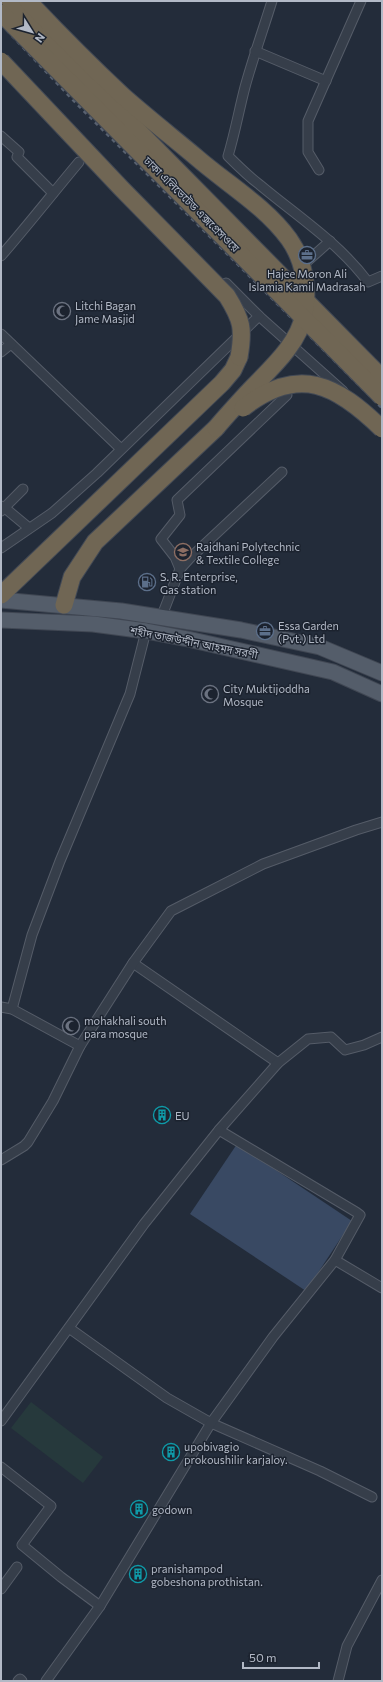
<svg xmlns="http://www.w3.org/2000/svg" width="383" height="1682" viewBox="0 0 383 1682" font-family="Commissioner,'Noto Sans Bengali',sans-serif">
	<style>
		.green { fill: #26393c }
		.water { fill: #394963 }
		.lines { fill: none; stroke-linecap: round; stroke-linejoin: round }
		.minor-casing { stroke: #555c68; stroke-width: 11 }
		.primary-casing { stroke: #404753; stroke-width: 17 }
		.motorway-casing { stroke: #424955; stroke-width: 19 }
		.minor { stroke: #363e4a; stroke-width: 9 }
		.primary { stroke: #545d6a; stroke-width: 15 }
		.motorway { stroke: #706654; stroke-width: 17 }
		.tram { stroke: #596271; stroke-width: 1 }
		.rail { stroke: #596271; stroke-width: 3; stroke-dasharray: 4 4; stroke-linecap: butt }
		.motorway-bridge-casing { stroke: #424955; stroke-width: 19; stroke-linecap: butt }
		.motorway-bridge { stroke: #706654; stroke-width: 17 }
		.labels { text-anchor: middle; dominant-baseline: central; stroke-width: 3; stroke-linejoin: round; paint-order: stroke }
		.street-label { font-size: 11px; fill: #b2b9c6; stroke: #1c232f }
		.poi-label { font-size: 11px; fill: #b2b9c6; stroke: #1c232f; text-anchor: start }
	</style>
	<rect width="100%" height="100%" fill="#232c3a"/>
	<path class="green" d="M31,1402L103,1457L83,1483L11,1428Z"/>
	<path class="water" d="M237,1144L352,1221L306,1291L190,1214Z"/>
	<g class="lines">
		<g class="minor-casing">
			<g id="minor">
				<path d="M272,1C263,30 253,58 245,87C239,110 235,133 228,156C238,166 248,176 260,185C297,216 339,243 368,282L382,276"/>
				<path d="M255,51L326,81"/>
				<path d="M1,136L19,152L17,157L53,193"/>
				<path d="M319,170L308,152V121L361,1"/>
				<path d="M1,256C28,225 53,193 79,162"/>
				<path d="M302,266L330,241"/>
				<path d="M226,283L259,316L343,391"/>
				<path d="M1,334L121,449"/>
				<path d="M1,352L11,344"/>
				<path d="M1,506L5,508L29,528"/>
				<path d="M1,511L23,489"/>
				<path d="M1,548L52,513L97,473L259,316"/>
				<path d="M180,569L190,558L282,472"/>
				<path d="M161,618L180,569L175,557L161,539L180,515L177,500L287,395"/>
				<path d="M133,963L278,1063"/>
				<path d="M1,1007L12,1009L80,1046"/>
				<path d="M12,1009L32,935L60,861L130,694L146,631"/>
				<path d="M1,1160L24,1146L28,1142L53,1101L80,1046L133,963L171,911L263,864L356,830L382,822"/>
				<path d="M335,1260L382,1288"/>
				<path d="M69,1328L167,1398L211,1423L320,1471L372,1497"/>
				<path d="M1,1421L144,1224L219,1130L278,1063L308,1039L331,1037L345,1050L364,1045L382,1037"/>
				<path d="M1,1467L51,1506L22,1545L61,1577L100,1606"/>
				<path d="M1,1589L17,1567"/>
				<path d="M18,1681L20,1679L22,1681"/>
				<path d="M46,1681L100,1606L211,1423L273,1337L335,1260L360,1215L356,1212L219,1130"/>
				<path d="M338,1681L347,1646L382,1580"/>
			</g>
		</g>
		<g class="primary-casing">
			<g id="primary">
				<path d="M1,600L121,611L241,630L320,647L382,673"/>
				<path d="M1,620L93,624L146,631L188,639L333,672L382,694"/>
			</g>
		</g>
		<g class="motorway-casing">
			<g id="motorway">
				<path d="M1,595L222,383L233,370L239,357"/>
				<path d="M64,605L72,577L95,542L216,428"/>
			</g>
		</g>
		<use href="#minor" class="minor"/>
		<use href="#primary" class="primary"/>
		<use href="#motorway" class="motorway"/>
		<path class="tram" d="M1,11L84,96L382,395"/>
		<path class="rail" d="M1,24L76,103L382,408"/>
		<g class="motorway-bridge-casing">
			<g id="motorway-bridge">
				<path d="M10,1L382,378"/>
				<path d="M28,1C59,34 91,66 124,97C148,118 172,137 196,157C227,184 265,206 289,239C304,260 309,289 304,314C299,344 270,369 250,390C239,402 227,415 216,428"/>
				<path d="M1,13L382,397"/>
				<path d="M1,61L121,188L227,296C242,320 244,329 239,357"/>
				<path d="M243,408C299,364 337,385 382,429"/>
			</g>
		</g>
		<use href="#motorway-bridge" class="motorway-bridge"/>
	</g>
	<defs>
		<g id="office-ring" transform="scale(0.9)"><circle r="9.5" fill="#1c232f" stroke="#5c6f8a" stroke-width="1.5"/><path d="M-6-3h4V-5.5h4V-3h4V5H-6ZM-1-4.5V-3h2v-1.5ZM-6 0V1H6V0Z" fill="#5c6f8a"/></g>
		<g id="mosque-ring" transform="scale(0.9)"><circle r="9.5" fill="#1c232f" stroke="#6b7280" stroke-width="1.5"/><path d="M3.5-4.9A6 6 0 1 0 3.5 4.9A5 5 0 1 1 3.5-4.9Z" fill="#6b7280"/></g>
		<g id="university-ring" transform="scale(0.9)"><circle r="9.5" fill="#1c232f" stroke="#8d6e63" stroke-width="1.5"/><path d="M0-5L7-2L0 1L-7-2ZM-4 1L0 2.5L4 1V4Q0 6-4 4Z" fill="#8d6e63"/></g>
		<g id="fuel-ring" transform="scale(0.9)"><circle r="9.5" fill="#1c232f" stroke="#5c6f8a" stroke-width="1.5"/><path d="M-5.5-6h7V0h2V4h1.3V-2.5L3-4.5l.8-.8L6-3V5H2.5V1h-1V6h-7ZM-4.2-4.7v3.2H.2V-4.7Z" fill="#5c6f8a"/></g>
		<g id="building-ring" transform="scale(0.9)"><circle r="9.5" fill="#1c232f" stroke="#0f9aa8" stroke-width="1.5"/><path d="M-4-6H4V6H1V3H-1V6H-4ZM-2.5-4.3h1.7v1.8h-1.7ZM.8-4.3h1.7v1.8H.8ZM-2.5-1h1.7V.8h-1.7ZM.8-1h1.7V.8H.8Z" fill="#0f9aa8"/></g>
	</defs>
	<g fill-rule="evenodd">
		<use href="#office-ring" x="307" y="255"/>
		<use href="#mosque-ring" x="62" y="311"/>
		<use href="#university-ring" x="183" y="552"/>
		<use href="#fuel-ring" x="147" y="582"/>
		<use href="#office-ring" x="265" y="631"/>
		<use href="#mosque-ring" x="210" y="694"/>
		<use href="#mosque-ring" x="71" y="1026"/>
		<use href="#building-ring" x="162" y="1115"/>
		<use href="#building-ring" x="171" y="1452"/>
		<use href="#building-ring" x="139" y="1509"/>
		<use href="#building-ring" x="138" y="1574"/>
	</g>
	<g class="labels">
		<g class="street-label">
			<text transform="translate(192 204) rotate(45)">ঢাকা এলিভেটেড এক্সপ্রেসওয়ে</text>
			<text transform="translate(194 642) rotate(11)">শহীদ তাজউদ্দীন আহমদ সরণী</text>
		</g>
		<g class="poi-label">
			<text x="307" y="273" text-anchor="middle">Hajee Moron Ali<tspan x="307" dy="13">Islamia Kamil Madrasah</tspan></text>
			<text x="75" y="305">Litchi Bagan<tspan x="75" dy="13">Jame Masjid</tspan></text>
			<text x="196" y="546">Rajdhani Polytechnic<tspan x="196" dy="13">&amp; Textile College</tspan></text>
			<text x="160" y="576">S. R. Enterprise,<tspan x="160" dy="13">Gas station</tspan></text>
			<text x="278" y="625">Essa Garden<tspan x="278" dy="13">(Pvt.) Ltd</tspan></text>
			<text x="223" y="688">City Muktijoddha<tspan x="223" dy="13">Mosque</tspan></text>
			<text x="84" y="1020">mohakhali south<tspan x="84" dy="13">para mosque</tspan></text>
			<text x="175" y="1115">EU</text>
			<text x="184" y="1446">upobivagio<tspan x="184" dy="13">prokoushilir karjaloy.</tspan></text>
			<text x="152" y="1509">godown</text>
			<text x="151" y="1568">pranishampod<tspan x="151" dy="13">gobeshona prothistan.</tspan></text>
		</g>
	</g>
	<rect width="383" height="1682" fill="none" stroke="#b2b9c6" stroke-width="4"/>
	<g transform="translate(32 32) rotate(127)" stroke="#1c232f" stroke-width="3" paint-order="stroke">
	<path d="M0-3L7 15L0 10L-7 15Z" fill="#b2b9c6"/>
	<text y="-6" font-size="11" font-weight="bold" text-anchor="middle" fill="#b2b9c6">N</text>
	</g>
	<path d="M243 1662v6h76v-6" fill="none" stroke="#b2b9c6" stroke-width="2"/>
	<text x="249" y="1662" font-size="12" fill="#b2b9c6" stroke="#1c232f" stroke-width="3" paint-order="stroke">50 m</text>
</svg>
